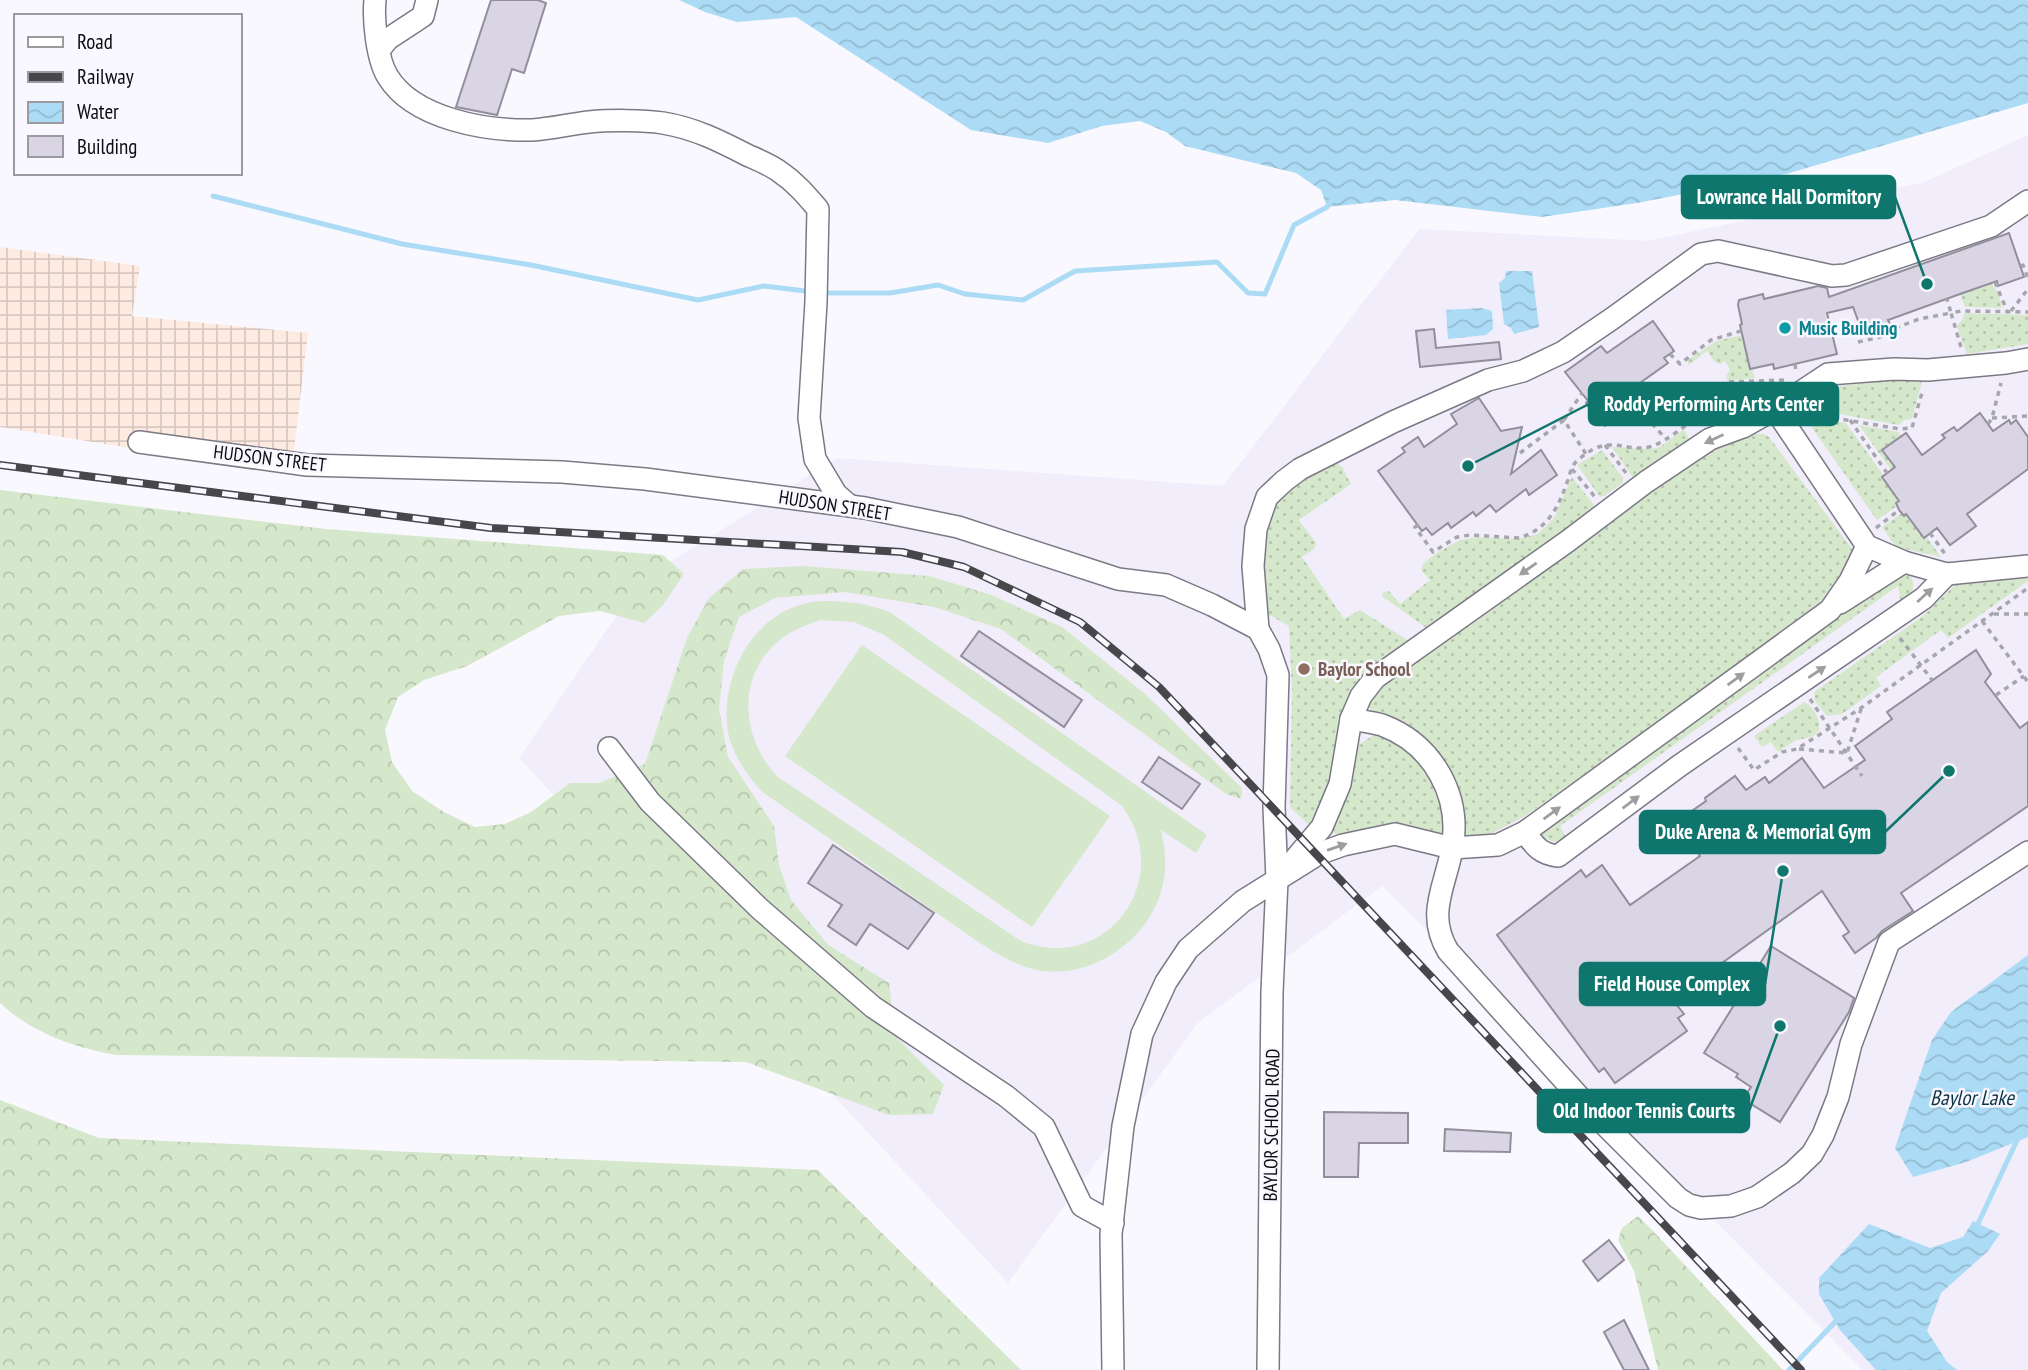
<svg xmlns="http://www.w3.org/2000/svg" width="2028" height="1370" viewBox="0 0 2028 1370" font-family="'PT Sans Narrow',sans-serif">
	<style>
		.industrial { fill: url(#industrial-grid) }
		.built { fill: #f1edfb }
		.grass { fill: url(#grass-dots) }
		.forest { fill: url(#forest-crowns) }
		.pitch { fill: #d6e8cb; fill-rule: evenodd }
		.water { fill: url(#water-waves) }
		.lines { fill: none; stroke-linecap: round; stroke-linejoin: round }
		.stream { stroke: #acdbf5; stroke-width: 5 }
		.building { fill: #dad5e4; stroke: #938e9c; stroke-width: 2 }
		.minor-casing { stroke: #7c7986; stroke-width: 24 }
		.path { stroke: #a7a6ac; stroke-width: 3.5; stroke-dasharray: 5 5; stroke-linecap: butt }
		.minor { stroke: #fff; stroke-width: 21 }
		.rail-casing { stroke: #47464b; stroke-width: 8 }
		.rail { stroke: #f9f8fe; stroke-width: 5; stroke-dasharray: 16; stroke-linecap: butt }
		.oneway { fill: #9e9ea0 }
		.culture-dot { fill: #0f9aa8; stroke: #f9f8fe; stroke-width: 2.5 }
		.education-dot { fill: #8d6e63; stroke: #f9f8fe; stroke-width: 2.5 }
		.labels { text-anchor: middle; dominant-baseline: central; stroke-width: 5; stroke-linejoin: round; paint-order: stroke }
		.culture-label { font-size: 19px; font-weight: bold; fill: #0d838f; stroke: #f9f8fe; text-anchor: start }
		.street-label { font-size: 19px; fill: #0d0c11; stroke: #f9f8fe }
		.education-label { font-size: 19px; font-weight: bold; fill: #785e54; stroke: #f9f8fe; text-anchor: start }
		.water-label { font-size: 21px; font-style: italic; fill: #0c3547; stroke: #f9f8fe }
		.leader { fill: none; stroke: #0f766e; stroke-width: 2.5 }
		.callout-dot { fill: #0f766e; stroke: #f9f8fe; stroke-width: 2.5 }
		.callout { fill: #0f766e; stroke: #0f766e; stroke-width: 2.5 }
		.callout-label { font-size: 21px; text-anchor: middle; font-weight: bold; fill: #fff }
	</style>
	<defs>
		<pattern id="industrial-grid" width="8" height="8" patternUnits="userSpaceOnUse" patternTransform="scale(1.75)"><rect width="8" height="8" fill="#fdebe1"/><path d="M0 4h8M4 0v8" fill="none" stroke="#d8c8c0"/></pattern>
		<pattern id="grass-dots" width="8" height="8" patternUnits="userSpaceOnUse" patternTransform="scale(1.75)"><rect width="8" height="8" fill="#d6e8cb"/><path d="M2 2h.1M6 6h.1" fill="none" stroke="#b6c6ad" stroke-width="1.8" stroke-linecap="round"/></pattern>
		<pattern id="forest-crowns" width="20" height="18" patternUnits="userSpaceOnUse" patternTransform="scale(1.75)"><rect width="20" height="18" fill="#d6e8cb"/><path d="M2 6a3 3 0 1 1 6 0M12 15a3 3 0 1 1 6 0" fill="none" stroke="#b6c6ad"/></pattern>
		<pattern id="water-waves" width="16" height="10" patternUnits="userSpaceOnUse" patternTransform="scale(1.75)"><rect width="16" height="10" fill="#acdbf5"/><path d="M0 5q4-4 8 0t8 0" fill="none" stroke="#93bbd1"/></pattern>
	</defs>
	<rect width="100%" height="100%" fill="#f9f8fe"/>
	<path class="industrial" d="M0,247L140,266L132,316L308,333L291,474L0,427Z"/>
	<path class="built" d="M2028,135V1370H1863L1382,886L1198,1023L1008,1283L519,758L641,580L837,458L1223,486L1419,229L1648,241L1924,182Z"/>
	<g class="grass">
		<path d="M1991,283L1998,292L2002,308L1965,307L1960,294Z"/>
		<path d="M1964,313L2028,315V344L1967,354L1957,326L1963,319Z"/>
		<path d="M1742,335L1750,369H1752L1755,378L1728,381L1726,376L1730,370L1725,361L1720,364L1715,362L1707,351L1689,365L1687,361L1716,341Z"/>
		<path d="M1887,381H1922L1912,419L1904,420L1899,425L1796,406L1820,388Z"/>
		<path d="M1803,415L1846,423L1884,476L1882,478L1899,501L1895,504L1897,506L1877,520Z"/>
		<path d="M1859,425L1899,432L1901,437L1883,450L1895,467L1891,470Z"/>
		<path d="M1684,429L1689,439V444L1636,482L1612,447L1652,449L1660,447Z"/>
		<path d="M1751,434H1764L1769,437L1852,549C1855,567 1824,601 1811,614L1525,816L1487,836H1466L1460,827L1455,782L1367,706L1377,691L1392,677L1714,448Z"/>
		<path d="M1602,450L1623,478V483L1604,496L1600,497L1577,465Z"/>
		<path d="M1334,461L1342,467L1351,484L1299,520L1316,543L1314,549L1302,557L1344,619L1360,610L1409,641L1388,659L1312,828L1290,807L1292,691L1289,626L1264,612L1261,577L1268,510L1302,477Z"/>
		<path d="M1572,477L1598,510L1428,629L1383,597L1382,593L1389,591L1400,604L1430,580L1421,570L1424,563L1438,552L1460,540L1478,537L1518,539L1538,534L1554,518Z"/>
		<path d="M1902,513L1904,516L1906,514L1923,538L1926,536L1941,557L1896,547L1882,527Z"/>
		<path d="M1908,575L1912,578C1915,588 1912,595 1904,600L1900,599L1898,586L1888,593L1560,826L1567,839L1553,842L1541,836L1539,829L1891,578Z"/>
		<path d="M2028,575V581L1948,638L1941,630L1876,677L1881,686L1842,714L1827,716L1815,701L1814,692L1923,616L1957,583Z"/>
		<path d="M1804,702C1814,706 1821,720 1819,731L1812,737L1796,740L1778,752L1771,742L1762,747L1754,736Z"/>
		<path d="M1374,735L1399,742L1429,770L1442,805L1445,829L1441,836L1341,837L1332,832L1356,759L1358,745Z"/>
	</g>
	<g class="forest">
		<path d="M0,490L326,529L663,555L684,574L663,605L644,623L600,611L559,616L467,666L424,680L398,697L385,730L392,762L412,791L444,812L475,827L505,824L531,812L570,783H599L645,764L687,638L709,598L743,569L804,566L929,576L989,594L1062,627L1144,693L1242,788L1241,799L1226,794L1001,629L934,607L845,592L775,598L739,617L724,661L719,709L728,757L774,826L779,865L791,900L828,945L889,983L895,1036L944,1085L933,1114L889,1115L746,1062L116,1055C73,1047 32,1033 0,1003Z"/>
		<path d="M0,1100L99,1138L818,1170L1021,1370H0Z"/>
		<path d="M1638,1216L1654,1232L1783,1370H1658L1634,1271L1618,1240L1622,1228Z"/>
	</g>
	<g class="pitch">
		<path d="M821,601C847,601 868,603 891,613L1207,835L1196,853L1161,830C1165,848 1167,865 1163,884C1152,938 1092,981 1037,970C1013,965 994,952 974,939L761,791C745,772 729,750 727,725C722,667 760,605 821,601ZM820,620L854,622L884,635L1121,805C1177,878 1107,975 1021,941L778,777C740,738 736,674 781,639C792,630 807,625 820,620Z"/>
		<path d="M862,645L1110,816L1032,927L785,756Z"/>
	</g>
	<g class="water">
		<path d="M679,0H2028V103L1786,174L1637,203L1542,217L1395,200L1327,207L1321,190L1296,173L1185,146L1166,132L1140,121L1102,126L1048,143L971,130L796,17L737,22L705,12Z"/>
		<path d="M1506,271H1532L1539,327L1514,334L1511,328L1504,324L1499,283L1505,278Z"/>
		<path d="M1482,308L1492,311L1493,329L1486,335L1448,339L1446,310Z"/>
		<path d="M2028,955V1137L1966,1162L1913,1177L1895,1148L1932,1040L1951,1012Z"/>
		<path d="M1973,1221L2000,1234L1988,1251L1941,1293L1927,1331L1947,1362L1957,1370H1876L1840,1330L1819,1294V1278L1869,1224L1930,1248L1963,1237Z"/>
	</g>
	<g class="lines">
		<g class="stream">
			<path d="M213,196L402,244L531,265L698,300L764,286L813,292"/>
			<path d="M822,293H890L938,285L965,294L1023,300L1075,271L1217,262L1248,293L1265,294L1294,225L1327,207L1331,201"/>
			<path d="M1976,1228L2019,1136"/>
			<path d="M1789,1370L1838,1319"/>
		</g>
	</g>
	<g class="building">
		<path d="M491,0H538L546,3L524,73L512,69L497,115L456,107Z"/>
		<path d="M2009,233L2024,277L1998,286L1997,281L1960,294L1888,320L1890,324L1863,334L1853,307L1827,313L1837,354L1774,369L1773,364L1750,369L1740,325L1742,324L1738,305L1739,300L1763,294L1764,299L1818,286L1827,288L1829,297Z"/>
		<path d="M1653,321L1674,351L1664,358L1668,363L1630,390L1636,398L1629,404L1631,407L1605,426L1599,419L1597,420L1586,403L1588,401L1565,372L1601,346L1607,353Z"/>
		<path d="M1434,329L1436,348L1499,342L1501,359L1420,367L1416,331Z"/>
		<path d="M1479,398L1501,431L1522,427L1511,474L1541,450L1557,475L1529,495L1526,489L1496,512L1490,505L1476,516L1473,512L1451,528L1448,523L1432,535L1426,528L1422,531L1378,471L1405,452L1402,448L1418,437L1424,447L1457,424L1451,414Z"/>
		<path d="M1980,413L1993,431L2009,420L2011,424L2016,420L2028,437V469L1967,514L1976,526L1950,545L1937,528L1924,538L1906,514L1904,516L1899,510L1896,503L1899,501L1882,477L1895,467L1882,450L1906,433L1922,455L1945,438L1942,435L1954,427L1957,431Z"/>
		<path d="M979,631L1082,700L1064,727L961,656Z"/>
		<path d="M1976,650L1991,674L1985,682L2020,728L2028,722V806L1901,893L1913,911L1882,931L1876,938L1855,953L1843,936L1849,932L1822,891L1672,999L1684,1014L1678,1018L1687,1031L1615,1083L1604,1068L1599,1072L1497,935L1581,870L1586,877L1602,865L1630,905L1700,856L1676,822L1706,801L1705,798L1735,776L1746,790L1765,777L1769,783L1802,758L1824,788L1865,760L1855,746L1892,719L1887,712Z"/>
		<path d="M1159,757L1200,784L1182,809L1142,782Z"/>
		<path d="M833,845L934,913L908,949L870,924L856,945L828,926L842,905L808,883Z"/>
		<path d="M1771,946L1854,998L1849,1012L1780,1122L1743,1099L1751,1087L1736,1077L1738,1074L1704,1053Z"/>
		<path d="M1324,1112L1408,1113V1143H1359L1358,1177H1324Z"/>
		<path d="M1445,1129L1511,1133L1510,1152L1444,1151Z"/>
		<path d="M1609,1240L1624,1260L1598,1281L1583,1261Z"/>
		<path d="M1624,1320L1649,1370H1624L1604,1332Z"/>
	</g>
	<g class="lines">
		<g class="minor-casing">
			<g id="minor">
				<path d="M375,0C373,20 377,60 388,77C414,119 486,131 532,130C551,129 570,124 589,122C610,120 643,120 663,123C694,128 720,141 747,155C758,160 771,165 780,172C795,182 806,195 818,209L816,302L809,418L815,459L836,494L850,506"/>
				<path d="M379,50L388,39L423,16L427,0"/>
				<path d="M1775,409L1867,546L1904,562L1947,574L2028,566"/>
				<path d="M139,442L307,465L562,472L645,479L865,508L958,527L1118,579L1166,585L1212,605L1258,629L1269,649L1278,675L1274,807L1277,880L1272,992L1268,1370"/>
				<path d="M1840,603L1904,562"/>
				<path d="M1258,629L1253,566L1256,529L1267,497L1284,481L1300,469L1393,422L1488,380L1523,371L1563,352L1613,318L1701,254L1718,251L1832,276L1846,275L1991,226L2028,201"/>
				<path d="M1351,719C1361,721 1372,722 1382,725C1433,744 1462,796 1452,849C1445,887 1426,914 1448,951L1601,1121L1678,1198L1689,1205L1701,1208L1731,1206L1757,1197L1792,1173L1812,1154L1823,1135L1838,1097L1851,1044L1889,942L2028,852"/>
				<path d="M609,748L650,802L760,909L873,1007L1006,1096L1044,1127L1082,1206L1113,1223"/>
				<path d="M1525,832C1535,847 1541,854 1558,856L1679,766L1924,598L1947,574"/>
				<path d="M1290,865L1322,827L1340,784L1351,719L1361,696L1375,678L1568,541L1646,482L1710,439L1743,427L1775,409L1828,374L1894,369L1928,370L2006,363L2028,359"/>
				<path d="M1113,1370L1111,1234L1123,1126L1142,1034L1166,982L1188,949L1243,901L1318,854L1343,845L1395,834L1452,848L1498,845L1525,832L1830,610L1850,581L1867,546"/>
			</g>
		</g>
		<g class="path">
			<path d="M2021,266L2023,265L2028,279"/>
			<path d="M1995,282L2007,311"/>
			<path d="M2011,311L2028,289"/>
			<path d="M1858,342L1880,337L1893,329L1919,319L1951,313L1947,299"/>
			<path d="M1961,347L1951,313L1961,311L2028,312"/>
			<path d="M1670,354L1680,364L1711,340L1741,331"/>
			<path d="M1795,364L1796,373"/>
			<path d="M1729,382L1784,380"/>
			<path d="M1632,401L1665,438"/>
			<path d="M1804,413L1900,429L1912,428L1923,389"/>
			<path d="M1992,418L2028,416"/>
			<path d="M1564,420L1582,393"/>
			<path d="M1850,420L1887,473"/>
			<path d="M1988,424L1992,418L2001,383"/>
			<path d="M1605,445L1626,473"/>
			<path d="M1520,453L1564,420L1586,454"/>
			<path d="M1572,469L1595,497"/>
			<path d="M1418,525L1415,527L1433,552L1457,537L1470,535L1519,538C1548,529 1558,508 1568,480C1570,473 1572,465 1577,461C1611,430 1623,455 1653,446C1668,440 1684,426 1698,417L1704,422"/>
			<path d="M1876,528L1899,510"/>
			<path d="M1930,533L1945,554"/>
			<path d="M1994,614H2028"/>
			<path d="M1982,621L2028,682"/>
			<path d="M1900,638L1932,680"/>
			<path d="M1996,695L2024,676"/>
			<path d="M1810,699L1862,776"/>
			<path d="M1738,748L1754,770L1782,752L1797,749L1861,708L2028,588"/>
			<path d="M1799,749L1847,753L1861,709"/>
		</g>
		<use href="#minor" class="minor"/>
		<g class="rail-casing">
			<path id="rail" d="M0,465L491,528L902,552L964,567L1080,622L1159,687L1801,1370"/>
		</g>
		<use href="#rail" class="rail"/>
	</g>
	<defs><path id="oneway-solid" d="M-6-.8H1V-3.2L6.5 0L1 3.2V.8H-6Z" transform="scale(1.75)"/></defs>
	<g class="oneway">
		<use href="#oneway-solid" transform="translate(1714 439) rotate(155)"/>
		<use href="#oneway-solid" transform="translate(1528 569) rotate(145)"/>
		<use href="#oneway-solid" transform="translate(1925 595) rotate(-42)"/>
		<use href="#oneway-solid" transform="translate(1817 672) rotate(-34)"/>
		<use href="#oneway-solid" transform="translate(1736 679) rotate(-36)"/>
		<use href="#oneway-solid" transform="translate(1631 802) rotate(-37)"/>
		<use href="#oneway-solid" transform="translate(1552 813) rotate(-36)"/>
		<use href="#oneway-solid" transform="translate(1337 847) rotate(-19)"/>
	</g>
	<circle class="culture-dot" cx="1785" cy="328" r="7"/>
	<circle class="education-dot" cx="1304" cy="669" r="7"/>
	<g class="labels">
		<g class="culture-label">
			<text x="1799" y="328">Music Building</text>
		</g>
		<g class="street-label">
			<text transform="translate(270 458) rotate(7)">HUDSON STREET</text>
			<text transform="translate(835 505) rotate(9)">HUDSON STREET</text>
			<text transform="translate(1271 1125) rotate(-89)">BAYLOR SCHOOL ROAD</text>
		</g>
		<g class="education-label">
			<text x="1318" y="669">Baylor School</text>
		</g>
		<g class="water-label">
			<text x="1972" y="1097">Baylor Lake</text>
		</g>
	</g>
	<path class="leader" d="M1927 284L1895 197M1468 466L1589 404M1949 771L1885 832M1783 871L1765 984M1780 1026L1749 1111"/>
	<g class="callout-dot">
		<circle cx="1927" cy="284" r="7"/>
		<circle cx="1468" cy="466" r="7"/>
		<circle cx="1949" cy="771" r="7"/>
		<circle cx="1783" cy="871" r="7"/>
		<circle cx="1780" cy="1026" r="7"/>
	</g>
	<g class="callout">
		<rect x="1682" y="176" width="213" height="42" rx="7"/>
		<rect x="1589" y="383" width="249" height="42" rx="7"/>
		<rect x="1640" y="811" width="245" height="42" rx="7"/>
		<rect x="1580" y="963" width="185" height="42" rx="7"/>
		<rect x="1538" y="1090" width="211" height="42" rx="7"/>
	</g>
	<g class="callout-label">
		<text x="1789" y="204">Lowrance Hall Dormitory</text>
		<text x="1714" y="411">Roddy Performing Arts Center</text>
		<text x="1763" y="839">Duke Arena &amp; Memorial Gym</text>
		<text x="1672" y="991">Field House Complex</text>
		<text x="1644" y="1118">Old Indoor Tennis Courts</text>
	</g>
	<rect x="14" y="14" width="228" height="161" fill="#f9f8fe" stroke="#9b9a9f" stroke-width="2"/>
	<rect x="28" y="37" width="35" height="10" fill="#ffffff" stroke="#9b9a9f" stroke-width="2"/>
	<text x="77" y="49" font-size="21" fill="#0d0c11">Road</text>
	<rect x="28" y="72" width="35" height="10" fill="#47464b" stroke="#9b9a9f" stroke-width="2"/>
	<text x="77" y="84" font-size="21" fill="#0d0c11">Railway</text>
	<rect x="28" y="102" width="35" height="21" fill="url(#water-waves)" stroke="#9b9a9f" stroke-width="2"/>
	<text x="77" y="119" font-size="21" fill="#0d0c11">Water</text>
	<rect x="28" y="136" width="35" height="21" fill="#dad5e4" stroke="#9b9a9f" stroke-width="2"/>
	<text x="77" y="154" font-size="21" fill="#0d0c11">Building</text>
</svg>
